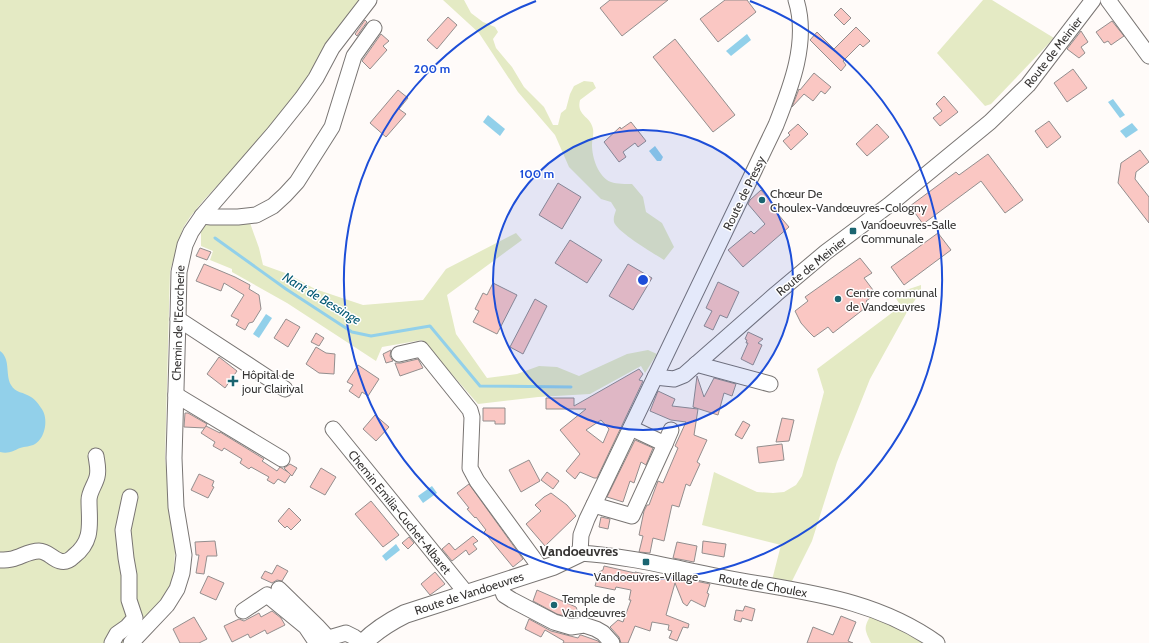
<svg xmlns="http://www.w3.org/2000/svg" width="1149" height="643" viewBox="0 0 1149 643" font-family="Cabin,sans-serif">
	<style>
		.green { fill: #e4eac4 }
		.water { fill: #92d0ea }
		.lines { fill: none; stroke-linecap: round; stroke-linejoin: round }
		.stream { stroke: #92d0ea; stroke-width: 3 }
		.building { fill: #fac7c3; stroke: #938e8e; fill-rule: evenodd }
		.minor-casing { stroke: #797573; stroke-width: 17 }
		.major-casing { stroke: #797573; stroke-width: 20 }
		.minor { stroke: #fff; stroke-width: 15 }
		.major { stroke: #fff; stroke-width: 18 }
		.ring { fill: none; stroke: #1d4ed8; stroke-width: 2 }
		.poi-dot { fill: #1b6571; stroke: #fff; stroke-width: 1.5 }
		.labels { text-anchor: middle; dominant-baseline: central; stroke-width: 3; stroke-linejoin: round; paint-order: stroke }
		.street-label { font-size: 12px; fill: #363433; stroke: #fff }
		.poi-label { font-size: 12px; fill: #363433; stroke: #fff; text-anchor: start }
		.water-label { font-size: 13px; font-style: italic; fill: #055a74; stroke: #fff }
		.quarter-label { font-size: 14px; font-weight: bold; fill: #363433; stroke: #fff }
		.centre { fill: #1d4ed8; stroke: #fff; stroke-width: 2 }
		.ring-label { font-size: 12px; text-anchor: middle; font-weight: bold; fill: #1d4ed8; stroke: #fff; stroke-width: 3; stroke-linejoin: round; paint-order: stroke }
	</style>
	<rect width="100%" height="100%" fill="#fffbf9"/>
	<g class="green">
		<path d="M0,0H364L277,121L203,201L190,217L183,228L170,271L165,458L175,551L173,584L160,604L123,643H0Z"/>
		<path d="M443,0H464L471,13L483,22L495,27L498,32L493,39L496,48L512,67L524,87L544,107L553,125H558L561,113L566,109L570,94L574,86L584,81L593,82L596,88L580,100C576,116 591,116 593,129C594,134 592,140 592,145C592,157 598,177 611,182C617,184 626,184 632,184L643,197L646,212L662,223L674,247L664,260C653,253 617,232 614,222C613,217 615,214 616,210L611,202L601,199L569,167L555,135L518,92L479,33Z"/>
		<path d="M983,0H992L1054,38L991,104L985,106L937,53Z"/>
		<path d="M201,223H250L259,248L263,265L288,274L315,289L363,305L423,300L446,269L516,233L522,240L447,295L456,334L487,378L517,374L539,366L557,367L579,376L627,354L648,350L657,354L645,373L641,366L590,394L538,397L478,404L422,340L382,347L376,361L287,303L232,272V269L210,260L213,251L201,246Z"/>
		<path d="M921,285V291L907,312L870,379L837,462L812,541L792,581L772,580L781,545L702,525L714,472L757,492L773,493L784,492L796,485L802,476L824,392L817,369L901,306L895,297L903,291Z"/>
		<path d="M871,615L895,627L923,643H871C865,630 863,628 871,615Z"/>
	</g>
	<g class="water">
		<path d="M747,34L751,40L731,56L726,51Z"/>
		<path d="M1113,99L1125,115L1120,118L1108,102Z"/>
		<path d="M488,115L505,129L500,136L483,122Z"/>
		<path d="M1132,123L1138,130L1126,138L1120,131Z"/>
		<path d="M655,146L663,157L661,161H657L649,151Z"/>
		<path d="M266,314L272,318L259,338L253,334Z"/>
		<path d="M0,351C11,359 5,374 11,385C15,393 24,392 31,397C36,400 40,406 43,411C48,421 45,438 35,444C30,447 25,446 20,448C13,451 9,454 0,452Z"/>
		<path d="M432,486L437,493L423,503L418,496Z"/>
		<path d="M396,544L400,550L386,561L382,556Z"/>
	</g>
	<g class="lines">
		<path class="stream" d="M215,238L286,289L352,332L371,336L430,326L480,386L571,387"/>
	</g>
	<g class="building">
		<path d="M610,0H668L622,36L600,8Z"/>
		<path d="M725,0H747L756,12L718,42L700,19Z"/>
		<path d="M841,8L851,18L844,25L834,15Z"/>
		<path d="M448,17L457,25L437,49L427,40Z"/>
		<path d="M365,20L367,22L357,36L355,34Z"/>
		<path d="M1112,21L1124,36L1111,45L1108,41L1104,43L1096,32Z"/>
		<path d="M856,27L870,41L863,47L860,44L843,61L846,65L841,71L810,40L817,32L834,49Z"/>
		<path d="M1081,31L1088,42L1081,47L1085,53L1079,58L1067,49Z"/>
		<path d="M381,34L389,41L383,46L387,50L370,69L362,61Z"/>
		<path d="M675,39L735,115L713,132L653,57Z"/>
		<path d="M1073,69L1087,88L1067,102L1054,83Z"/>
		<path d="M814,73L831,87L825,94L821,91L813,101L804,94L792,107L799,89L800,90Z"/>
		<path d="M398,90L408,98L399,109L406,114L386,137L370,123Z"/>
		<path d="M944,96L958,112L940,126L933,118L942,111L936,104Z"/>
		<path d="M1049,121L1061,137L1047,148L1035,131Z"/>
		<path d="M631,122L646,141L638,147L635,143L623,152L626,157L619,162L604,142L620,127L621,129Z"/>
		<path d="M798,124L808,134L791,150L783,141L790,135L788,133Z"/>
		<path d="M877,124L889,137L867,156L856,144Z"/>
		<path d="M1140,150L1149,162L1136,172L1135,179L1149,197V223L1118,183L1121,163Z"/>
		<path d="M988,154L1023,200L1005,213L981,181L923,224L910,206L956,172L959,175Z"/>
		<path d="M558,183L581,197L562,229L539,215Z"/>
		<path d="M761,190L774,205L771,206L789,227L743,267L728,250L751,231L754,234L765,224L748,204L750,200Z"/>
		<path d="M938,233L951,250L904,285L891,267Z"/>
		<path d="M570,240L602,260L587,283L555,263Z"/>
		<path d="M200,248L211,252L207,260L196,256Z"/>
		<path d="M860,258L872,273L864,278L876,294L866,301L869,305L833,333L828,327L814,337L809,332L801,323L795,311L808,301L805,297Z"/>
		<path d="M204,264L235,277L250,285L249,289L259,295L261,309L253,322L249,323L245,330L236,325L239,320L231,316L244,295L224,283L221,291L196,281Z"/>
		<path d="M628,264L652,278L633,310L609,296Z"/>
		<path d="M718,282L739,292L727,318L720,315L713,330L704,326L712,311L706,308Z"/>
		<path d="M493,283L517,295L497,334L473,322L479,311L475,309L483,293L487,295Z"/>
		<path d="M535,299L547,306L523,354L510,347Z"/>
		<path d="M286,319L300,327L288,347L274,338Z"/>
		<path d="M748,332L763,339L758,343L762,345L753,365L741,359L748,343H746L747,340L745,339Z"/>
		<path d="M316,333L324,338L319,346L311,342Z"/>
		<path d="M316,347L326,353L335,354L334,374L319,373L306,364Z"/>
		<path d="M391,350L390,356L393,361L386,363L383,354Z"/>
		<path d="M219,357L237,371L225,388L207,374Z"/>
		<path d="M418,359L423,368L400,376L395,363H401Z"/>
		<path d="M358,365L379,379L368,396L362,392L359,398L349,391L353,385L347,382Z"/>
		<path d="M639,369L643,374L639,380L643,381L597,478H594L580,472L575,479L566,471L580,454L560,430L586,409H546V398H574V406ZM601,420L609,429L603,443L586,430Z"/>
		<path d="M697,376L704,397L714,378L736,384L732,396L724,393L718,415L693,407Z"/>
		<path d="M658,391L675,399L672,406L698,409L694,435L707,440L697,462L700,464L690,486L686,484L679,507L672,505L664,541L653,538L650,553L639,552L643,536L639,535L644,511L647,505H649L658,481L663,483L678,448L675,446L686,422L671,420L650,411Z"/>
		<path d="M483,408H505V424H495V421H483Z"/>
		<path d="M185,413H188L207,424L205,428L184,427Z"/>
		<path d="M375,415L389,427L376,441L363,429Z"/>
		<path d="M782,418L794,420L789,441L776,442Z"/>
		<path d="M743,421L750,425L742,439L735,435Z"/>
		<path d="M206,426L220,433V432L264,459L262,461L277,471L280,467L291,474L285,483L278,479L274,484L267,480L269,477L251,467L249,469L240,463L242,459L224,448L222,451L213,446L215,442L201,433Z"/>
		<path d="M635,440L653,448L646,465L641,462L634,483L630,481L623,502L607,497Z"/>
		<path d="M782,444L784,460L759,463L757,447Z"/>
		<path d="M529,460L540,481L521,492L509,470Z"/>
		<path d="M290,464L297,468L292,476L284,468Z"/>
		<path d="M321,468L336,477L325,495L310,487Z"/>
		<path d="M547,472L559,481L553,489L541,480Z"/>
		<path d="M199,474L214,481L212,486L214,487L208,498L191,490Z"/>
		<path d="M469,484L523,559L513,567L484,532L486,530L476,517L475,518L467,509L469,508L457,493Z"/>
		<path d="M551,493L567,505L576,516L545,546L526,524L541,511L535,505L544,497Z"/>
		<path d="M371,501L399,535L383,547L355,514Z"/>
		<path d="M289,508L301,520L291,530L287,526L285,528L278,521Z"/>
		<path d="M601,517L610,519L608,529L599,527Z"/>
		<path d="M473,536L478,541L473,544L477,549L469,555L466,550L452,561L442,549L449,543L455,550Z"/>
		<path d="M409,537L414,543L408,549L402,543Z"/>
		<path d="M215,541L217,556H207L204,574L196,573L199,555H196L195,542Z"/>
		<path d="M703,541L726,544L724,557L702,553Z"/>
		<path d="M677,542L697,546L694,562L673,558Z"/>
		<path d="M277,565L288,571L282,581L277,580L272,583L261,578L265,571L272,574Z"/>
		<path d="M604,566L635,573V572L665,578L666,575L710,584L707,593L709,594L705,607L691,600L687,606L683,603L675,583L666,615L689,624L688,628L683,627L677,641L669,638L672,631L668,630L669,625L652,622L650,631L635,626L628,643H621L619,637L610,627L618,620L623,622L631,600H629L631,590L616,587L615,590L595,586L599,572L603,570Z"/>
		<path d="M435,572L445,584L430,595L421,584Z"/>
		<path d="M208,576L224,583L216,600L200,593Z"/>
		<path d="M537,590L576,607L578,612L575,617L572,618L557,614L533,601Z"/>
		<path d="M745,606L755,609L752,621L742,618L741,622L734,620L736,610L743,611Z"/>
		<path d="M272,611L281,618L285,625L267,634L265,630L250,638L248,634L232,642L224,626L239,619L244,621L259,613L261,617Z"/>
		<path d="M841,616L856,622L848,641L853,643H807L813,627L833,635Z"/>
		<path d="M194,617L207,639L199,643H180L173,629Z"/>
		<path d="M529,619L551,631L578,638L580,635H581L598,641L600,643H563L564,641L545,630L541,637L525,629Z"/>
	</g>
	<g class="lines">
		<g class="minor-casing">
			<g id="minor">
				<path d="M796,0C809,41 791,87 776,125L587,519L581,535L580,553C628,556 674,568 721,577C798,592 871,596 937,643"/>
				<path d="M1108,0L1149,56"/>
				<path d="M202,216L211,217H238L256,215L273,206L285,195L297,182L332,127L354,56L374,28"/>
				<path d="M178,319L285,389"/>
				<path d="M399,354L421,349L470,410L472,417L470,468L477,481L542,570"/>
				<path d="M696,364L770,384"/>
				<path d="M655,377L674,379L684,375L776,294L826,252L889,205L990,122L1028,85L1093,0"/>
				<path d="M176,395L282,459"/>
				<path d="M333,429L467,594"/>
				<path d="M665,444L671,430"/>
				<path d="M594,505L632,516L665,444L631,428"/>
				<path d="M0,560C4,560 8,560 12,559C21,557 29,551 39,551C48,551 52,559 60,561C66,563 70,560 74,556C94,540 89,523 89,500C89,492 95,485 97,477C99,470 97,463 96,456"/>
				<path d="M500,584L504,595L512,600L554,622L571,627L584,625L596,629L603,633L612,643"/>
				<path d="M279,589L317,626L328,638"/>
				<path d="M243,611L267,595L306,627L316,642"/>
				<path d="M319,641L346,633L354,637L362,643"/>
				<path d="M112,643L117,634L127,627L135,618L129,600V575L126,558L123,530L130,497"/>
				<path d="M131,643L167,605L177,589L182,573L184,555L176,507L174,458L178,319L179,272L185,245L191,232L202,216L274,133L302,98L316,78L332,48L369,0"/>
			</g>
		</g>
		<g class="major-casing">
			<path id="major" d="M363,643C376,630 389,622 405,614L553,566L580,553"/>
		</g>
		<use href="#minor" class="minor"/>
		<use href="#major" class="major"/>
	</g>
	<circle cx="643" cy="280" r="150" fill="#1d4ed8" fill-opacity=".12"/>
	<g class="ring">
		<circle cx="643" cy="280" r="150"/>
		<path d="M750 1A299 299 0 1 1 536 1"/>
	</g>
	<g class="poi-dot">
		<circle cx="762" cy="200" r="4"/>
		<rect x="849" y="227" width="8" height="8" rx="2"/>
		<circle cx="838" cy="299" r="4"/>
		<path d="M231 375h4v4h4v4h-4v4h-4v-4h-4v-4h4z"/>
		<rect x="642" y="558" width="8" height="8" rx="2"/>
		<circle cx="554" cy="605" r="4"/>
	</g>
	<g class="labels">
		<g class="street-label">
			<text transform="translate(1053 52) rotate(-52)">Route de Meinier</text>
			<text transform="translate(744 193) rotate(-64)">Route de Pressy</text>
			<text transform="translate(811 266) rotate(-39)">Route de Meinier</text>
			<text transform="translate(178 323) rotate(-88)">Chemin de l'Ecorcherie</text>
			<text transform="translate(400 512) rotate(51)">Chemin Emilia-Cuchet-Albaret</text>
			<text transform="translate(763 585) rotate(10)">Route de Choulex</text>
			<text transform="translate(469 593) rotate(-18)">Route de Vandoeuvres</text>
		</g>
		<g class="poi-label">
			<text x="770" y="193">Chœur De<tspan x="770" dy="14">Choulex-Vandœuvres-Cologny</tspan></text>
			<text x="861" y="224">Vandoeuvres-Salle<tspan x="861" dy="14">Communale</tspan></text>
			<text x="846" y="292">Centre communal<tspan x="846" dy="14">de Vandœuvres</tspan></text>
			<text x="242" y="374">Hôpital de<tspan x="242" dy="14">jour Clairival</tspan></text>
			<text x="646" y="576" text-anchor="middle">Vandoeuvres-Village</text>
			<text x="562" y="598">Temple de<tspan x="562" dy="14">Vandœuvres</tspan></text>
		</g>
		<g class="water-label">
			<text transform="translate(322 298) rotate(31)">Nant de Bessinge</text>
		</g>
		<g class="quarter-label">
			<text x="579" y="551">Vandoeuvres</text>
		</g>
	</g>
	<circle cx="643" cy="280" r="6" class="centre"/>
	<g class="ring-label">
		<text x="432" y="73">200 m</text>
		<text x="537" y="178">100 m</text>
	</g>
</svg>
